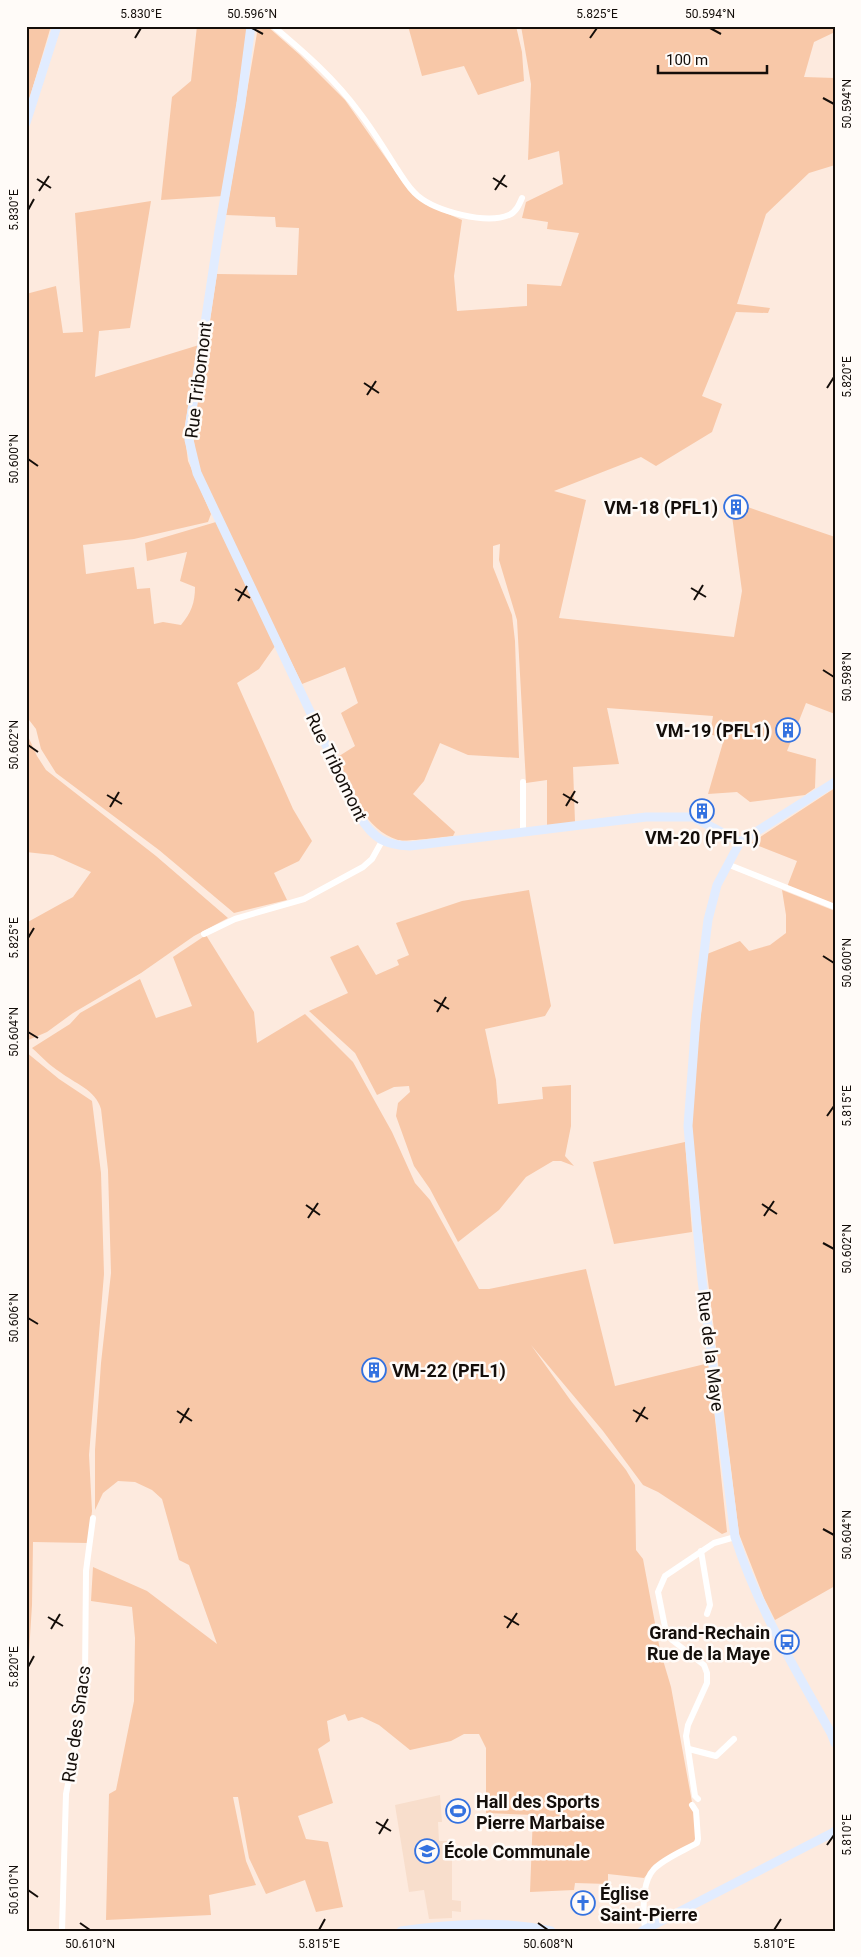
<svg xmlns="http://www.w3.org/2000/svg" width="861" height="1957" viewBox="0 0 861 1957" font-family="Roboto,sans-serif">
	<style>
		.built { fill: #f8decc }
		.green { fill: #f8c8a8 }
		.lines { fill: none; stroke-linecap: round; stroke-linejoin: round }
		.street { stroke: #fff; stroke-width: 6 }
		.secondary { stroke: #e1ecff; stroke-width: 9 }
		.ticks { fill: none; stroke: #140e0a; stroke-width: 2 }
		.labels { text-anchor: middle; dominant-baseline: central; stroke-width: 5; stroke-linejoin: round; paint-order: stroke }
		.street-label { font-size: 18px; fill: #140e0a; stroke: #fffbf8 }
		.poi-label { font-size: 18px; font-weight: bold; fill: #140e0a; stroke: #fffbf8; text-anchor: start }
		.neatline { fill: none; stroke: #140e0a; stroke-width: 2 }
		.ticks-label { font-size: 12px; text-anchor: middle; fill: #140e0a }
	</style>
	<rect width="100%" height="100%" fill="#fdeade"/>
	<path class="built" d="M440,1795L442,1822H438L439,1841H452V1900L461,1901V1912L452,1911V1918L429,1919L424,1890L409,1892L395,1805Z"/>
	<g class="green">
		<path d="M26,26H51L26,110Z"/>
		<path d="M197,26H248L223,196L161,200L172,97L191,81Z"/>
		<path d="M256,26H267L300,55L345,100L402,181L425,204L462,220L454,276L457,311L527,306V284L561,286L579,233L547,229L548,222L522,218L526,202L563,184L559,151L528,160L531,84L521,26H835V32L814,42L804,77L835,78V165L809,173L766,214L737,304L770,308L768,313L736,312L702,396L722,404L712,432L656,466L641,457L554,491L586,500L559,618L734,637L742,591L730,501L835,537V714L806,703L787,751L816,759L815,788L805,795L750,802L737,792L708,794L724,739L710,734L713,716L607,708L619,764L573,767L575,822L547,826V780L526,783L517,620L499,560L500,544L493,546V567L512,615L515,641L519,758L468,755L440,743L424,781L413,794L455,832L453,836C441,837 407,842 398,840C364,830 349,787 336,758L355,746L341,713L358,703L345,667L302,684L280,639L259,669L237,683L293,809L312,841L299,861L274,873L287,900L234,913L159,850L56,773L41,749L36,729L26,716V294L56,286L63,333L83,332L75,213L151,201L130,328L99,331L95,377L199,345L184,430L188,461L211,514L208,522L134,539L83,545L86,574L134,567L137,589L150,588L154,624L163,622L181,625C191,613 195,603 195,587L180,581L187,552L147,561L145,543L216,522L197,468L193,433L217,274L297,275L299,228L276,227L275,217L226,215L257,33Z"/>
		<path d="M408,26H516L522,52L524,81L478,95L464,66L422,76Z"/>
		<path d="M26,732L37,756L46,770L156,856L228,918L194,936L141,973L73,1013L47,1032L26,1041V923L73,897L91,872L53,855L26,852Z"/>
		<path d="M835,788V905L787,887L797,861L751,843Z"/>
		<path d="M529,890L551,1006L545,1016L485,1029L496,1080L498,1104L543,1099L542,1087L571,1085V1126L565,1156L574,1166L561,1161H553L526,1177L499,1210L458,1242L430,1189L414,1166L396,1116L398,1103L410,1092L409,1086L394,1087L377,1095L355,1053L309,1011L348,993L330,957L358,945L376,975L399,965L397,960L409,955L396,923L462,901Z"/>
		<path d="M782,890L835,911V1586L775,1620L764,1598L739,1534L691,1142L692,1102L707,954L740,941L749,951L770,945L786,933V915Z"/>
		<path d="M206,935L254,1012L257,1043L305,1014L353,1062L392,1132L415,1183L430,1200L479,1289H489L586,1269L615,1386L709,1363L727,1532L722,1534L658,1492L643,1485L603,1431L531,1345L571,1401L626,1470L635,1485L636,1550L643,1559L660,1650L671,1687L698,1835L693,1843L655,1865L644,1878L608,1874V1884L575,1883L574,1890L530,1892L533,1815L486,1813V1748L479,1734H464L451,1741L410,1750L379,1725L362,1717L348,1721L345,1714L327,1721L330,1741L318,1749L333,1803L298,1816L306,1839L328,1842L343,1907L316,1912L305,1880L266,1894L249,1858L238,1797H233L246,1861L256,1885L209,1895L211,1915L106,1920L109,1794L116,1790L134,1701L135,1638L132,1607L91,1601L93,1567L147,1591L217,1644L189,1565L179,1560L162,1499L152,1490L135,1482L118,1481L103,1493L95,1510V1450L101,1363L111,1273L108,1170L101,1109C96,1090 74,1083 60,1072C50,1066 41,1056 32,1048L70,1024L80,1013L140,979L156,1018L192,1006L173,957Z"/>
		<path d="M26,1052L59,1079L92,1101L101,1173L104,1274L89,1455L92,1511L88,1543L33,1542L32,1605L26,1700Z"/>
		<path d="M685,1142L692,1232L614,1244L593,1162Z"/>
	</g>
	<g class="lines">
		<g class="street">
			<path d="M273,26C304,52 335,79 359,112C373,130 385,150 397,169C403,178 409,189 418,196C436,211 486,225 509,215C516,212 519,205 522,198"/>
			<path d="M523,782V832"/>
			<path d="M727,864L835,907"/>
			<path d="M204,934L235,919L304,899L363,867L372,859L382,841"/>
			<path d="M701,1551L710,1605L707,1614"/>
			<path d="M689,1749L716,1756L734,1739"/>
			<path d="M698,1799L695,1796L686,1736L688,1725L707,1683V1673L704,1665L672,1640L666,1632L658,1592L665,1576L714,1543L735,1537"/>
			<path d="M645,1929C643,1912 641,1883 654,1869C665,1858 683,1851 697,1843L698,1839L696,1811L692,1805"/>
			<path d="M62,1931L66,1794L79,1729L85,1679L86,1571L93,1518"/>
		</g>
		<g class="secondary">
			<path d="M251,26L241,103L219,231L190,423L189,440L197,473L360,817C374,839 385,845 410,846L646,817H693L740,842"/>
			<path d="M26,123L57,26"/>
			<path d="M835,782L740,842L717,885L708,920L706,936L696,1019L688,1126L702,1280L735,1537C757,1607 796,1670 831,1733L835,1743"/>
			<path d="M401,1931C450,1924 503,1920 551,1931"/>
			<path d="M642,1931L834,1832L835,1831"/>
		</g>
	</g>
	<path class="ticks" d="M252,28L263,34M710,28L721,34M135,38L141,28M590,38L597,28M823,98L834,104M493,178L507,187M37,179L51,188M495,190L505,175M39,191L49,176M28,210L34,199M364,383L379,393M827,388L834,377M367,395L376,381M28,459L38,466M691,588L706,597M235,589L250,598M694,600L703,585M238,601L247,586M823,670L834,677M28,745L38,752M563,794L578,803M107,795L122,804M566,806L575,791M110,807L119,792M28,938L34,928M823,956L834,963M434,1000L449,1009M437,1012L446,997M28,1032L38,1038M827,1116L834,1106M762,1204L777,1214M306,1205L320,1215M764,1216L774,1201M308,1218L318,1203M823,1243L834,1249M28,1318L38,1324M633,1410L648,1419M177,1411L192,1421M636,1422L645,1407M180,1423L189,1408M823,1529L834,1535M504,1616L519,1625M48,1617L63,1626M507,1628L517,1613M51,1629L60,1614M28,1667L34,1656M376,1822L391,1831M379,1834L388,1819M827,1845L834,1835M28,1890L38,1897M80,1923L90,1930M538,1923L548,1930M319,1930L325,1919M774,1930L781,1919"/>
	<defs>
		<g id="building-ring" transform="scale(1.25)"><circle r="9.5" fill="#fffbf8" stroke="#3472e0" stroke-width="1.5"/><path d="M-4-6H4V6H1V3H-1V6H-4ZM-2.5-4.3h1.7v1.8h-1.7ZM.8-4.3h1.7v1.8H.8ZM-2.5-1h1.7V.8h-1.7ZM.8-1h1.7V.8H.8Z" fill="#3472e0"/></g>
		<g id="bus-ring" transform="scale(1.25)"><circle r="9.5" fill="#fffbf8" stroke="#3472e0" stroke-width="1.5"/><path d="M-5-6H5V4H4V6H2V4H-2V6H-4V4H-5ZM-3.5-4V0h7V-4ZM-3.5 1.2v1.5H-2V1.2ZM2 1.2v1.5H3.5V1.2Z" fill="#3472e0"/></g>
		<g id="stadium-ring" transform="scale(1.25)"><circle r="9.5" fill="#fffbf8" stroke="#3472e0" stroke-width="1.5"/><path d="M0-5a6.5 5 0 1 0 0 10a6.5 5 0 1 0 0-10ZM-3.5-1.8h7v3.6h-7Z" fill="#3472e0"/></g>
		<g id="school-ring" transform="scale(1.25)"><circle r="9.5" fill="#fffbf8" stroke="#3472e0" stroke-width="1.5"/><path d="M0-5L7-2L0 1L-7-2ZM-4 1L0 2.5L4 1V4Q0 6-4 4Z" fill="#3472e0"/></g>
		<g id="church-ring" transform="scale(1.25)"><circle r="9.5" fill="#fffbf8" stroke="#3472e0" stroke-width="1.5"/><path d="M-1.2-6h2.4v3.5h3.3v2.4h-3.3V6h-2.4V-.1h-3.3v-2.4h3.3Z" fill="#3472e0"/></g>
	</defs>
	<g fill-rule="evenodd">
		<use href="#building-ring" x="736" y="507"/>
		<use href="#building-ring" x="788" y="730"/>
		<use href="#building-ring" x="702" y="811"/>
		<use href="#building-ring" x="374" y="1370"/>
		<use href="#bus-ring" x="787" y="1642"/>
		<use href="#stadium-ring" x="458" y="1811"/>
		<use href="#school-ring" x="427" y="1851"/>
		<use href="#church-ring" x="583" y="1903"/>
	</g>
	<g class="labels">
		<g class="street-label">
			<text transform="translate(198 380) rotate(-83)">Rue Tribomont</text>
			<text transform="translate(337 767) rotate(64)">Rue Tribomont</text>
			<text transform="translate(711 1351) rotate(83)">Rue de la Maye</text>
			<text transform="translate(76 1724) rotate(-82)">Rue des Snacs</text>
		</g>
		<g class="poi-label">
			<text x="718" y="507" text-anchor="end">VM-18 (PFL1)</text>
			<text x="770" y="730" text-anchor="end">VM-19 (PFL1)</text>
			<text x="702" y="837" text-anchor="middle">VM-20 (PFL1)</text>
			<text x="392" y="1370">VM-22 (PFL1)</text>
			<text x="770" y="1632" text-anchor="end">Grand-Rechain<tspan x="770" dy="21">Rue de la Maye</tspan></text>
			<text x="476" y="1801">Hall des Sports<tspan x="476" dy="21">Pierre Marbaise</tspan></text>
			<text x="444" y="1851">École Communale</text>
			<text x="600" y="1893">Église<tspan x="600" dy="21">Saint-Pierre</tspan></text>
		</g>
	</g>
	<rect width="861" height="1957" fill="none" stroke="#fffbf8" stroke-width="55"/>
	<path d="M658 65v8h109v-8" fill="none" stroke="#140e0a" stroke-width="2.5"/>
	<text x="666" y="65" font-size="15" fill="#140e0a" stroke="#fffbf8" stroke-width="4" paint-order="stroke">100 m</text>
	<rect x="28" y="28" width="806" height="1902" class="neatline"/>
	<g class="ticks-label">
		<text x="141" y="18">5.830°E</text>
		<text x="252" y="18">50.596°N</text>
		<text x="597" y="18">5.825°E</text>
		<text x="710" y="18">50.594°N</text>
		<text transform="translate(847 104) rotate(-90)" y="4">50.594°N</text>
		<text transform="translate(14 210) rotate(-90)" y="4">5.830°E</text>
		<text transform="translate(847 377) rotate(-90)" y="4">5.820°E</text>
		<text transform="translate(14 459) rotate(-90)" y="4">50.600°N</text>
		<text transform="translate(847 677) rotate(-90)" y="4">50.598°N</text>
		<text transform="translate(14 745) rotate(-90)" y="4">50.602°N</text>
		<text transform="translate(14 938) rotate(-90)" y="4">5.825°E</text>
		<text transform="translate(847 963) rotate(-90)" y="4">50.600°N</text>
		<text transform="translate(14 1032) rotate(-90)" y="4">50.604°N</text>
		<text transform="translate(847 1106) rotate(-90)" y="4">5.815°E</text>
		<text transform="translate(847 1249) rotate(-90)" y="4">50.602°N</text>
		<text transform="translate(14 1318) rotate(-90)" y="4">50.606°N</text>
		<text transform="translate(847 1535) rotate(-90)" y="4">50.604°N</text>
		<text transform="translate(14 1667) rotate(-90)" y="4">5.820°E</text>
		<text transform="translate(847 1835) rotate(-90)" y="4">5.810°E</text>
		<text transform="translate(14 1890) rotate(-90)" y="4">50.610°N</text>
		<text x="90" y="1948">50.610°N</text>
		<text x="319" y="1948">5.815°E</text>
		<text x="548" y="1948">50.608°N</text>
		<text x="774" y="1948">5.810°E</text>
	</g>
</svg>
